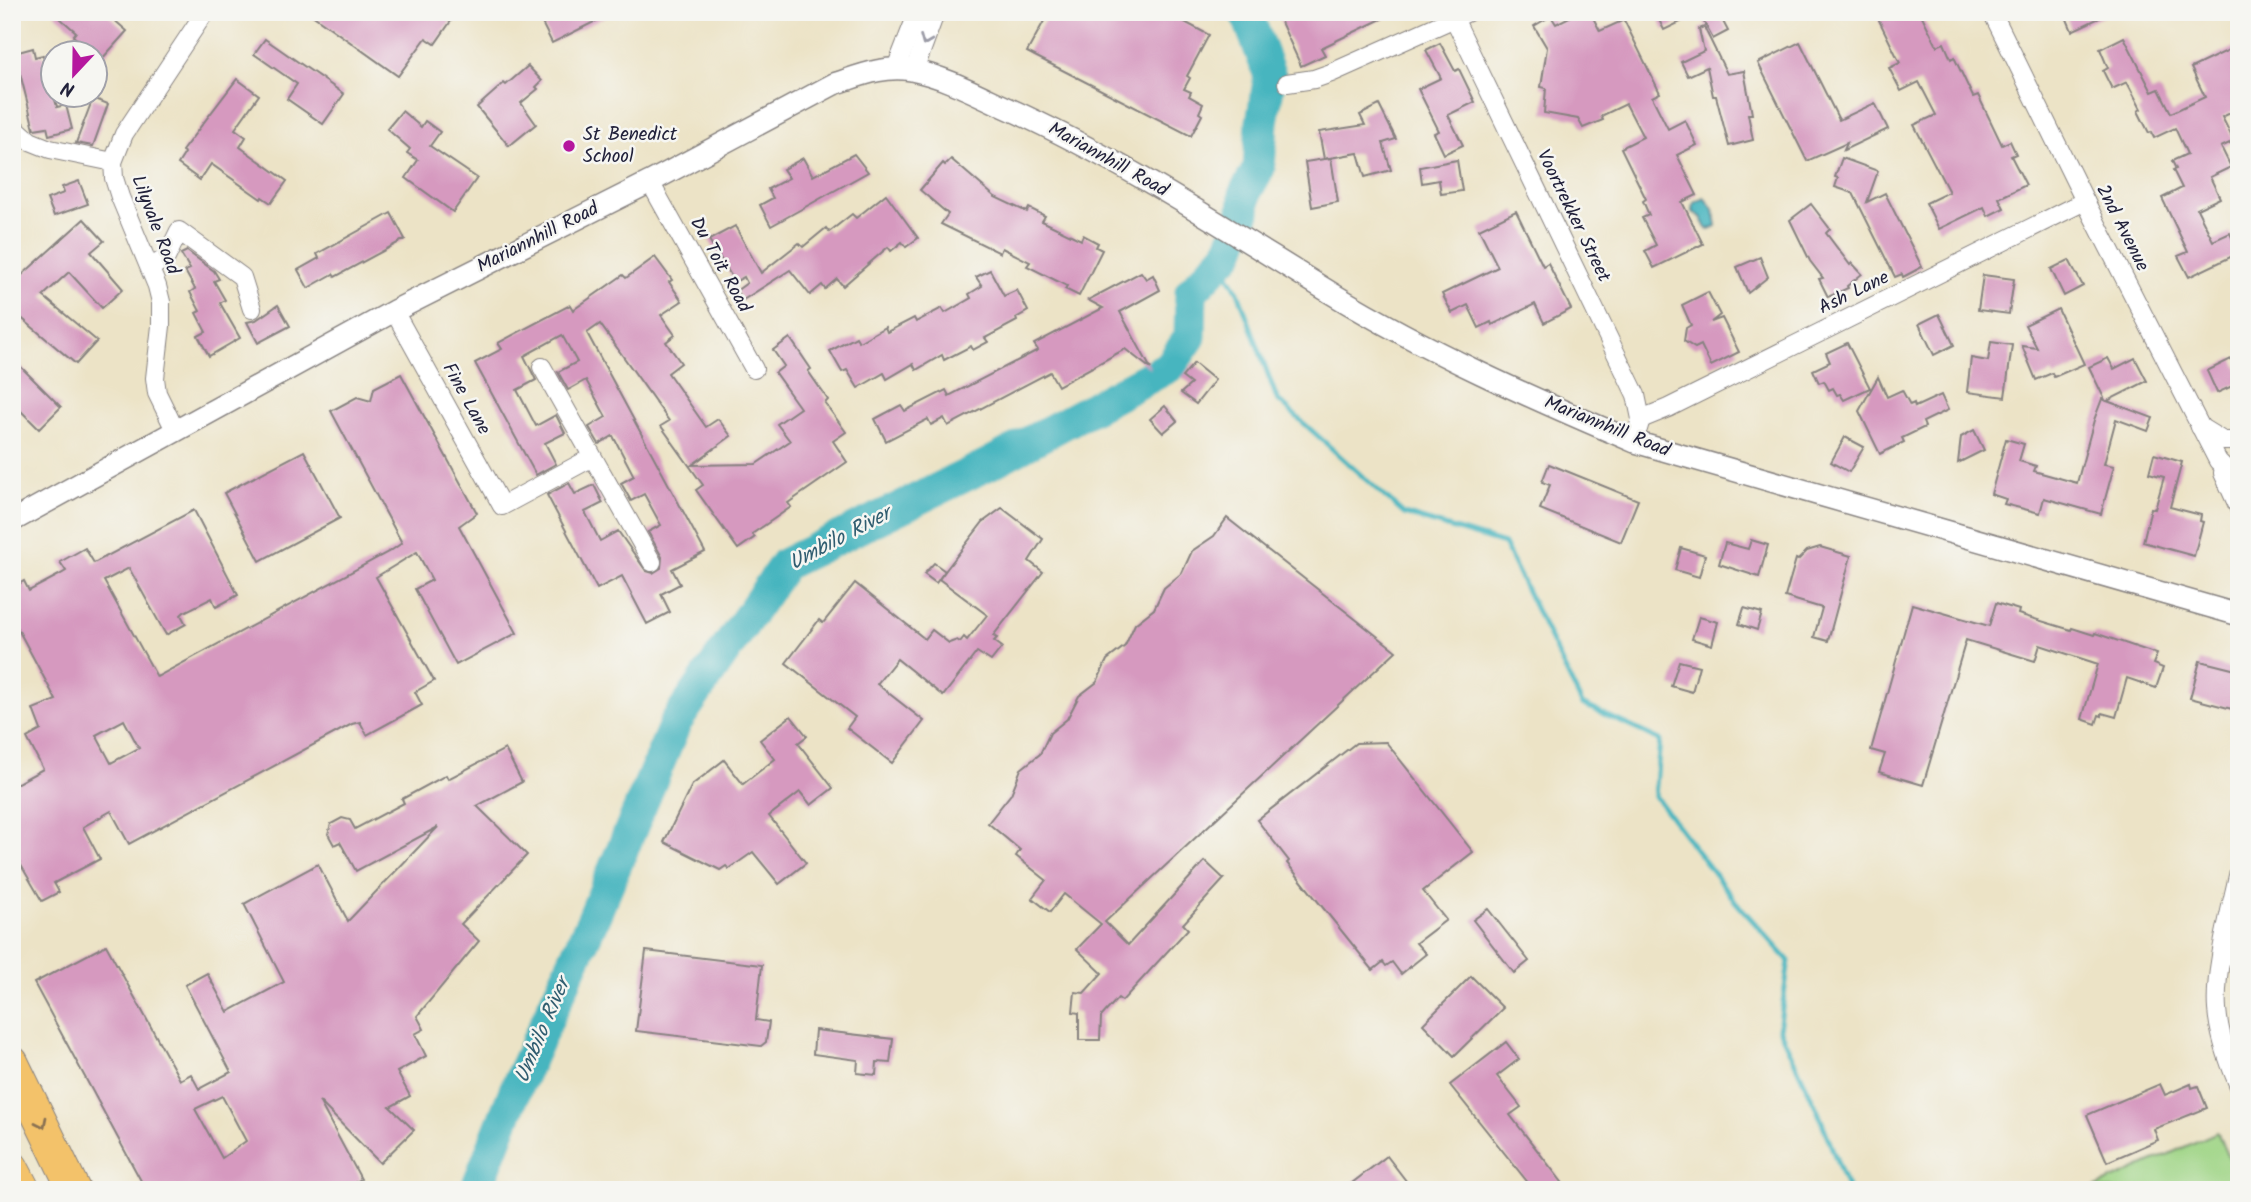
<svg xmlns="http://www.w3.org/2000/svg" width="2251" height="1202" viewBox="0 0 2251 1202" font-family="Kalam,sans-serif">
	<style>
		.green { fill: #9ed484; stroke: #607b60; stroke-width: 2 }
		.water { fill: #46b5bf; stroke: #346c7d; stroke-width: 2 }
		.lines { fill: none; stroke-linecap: round; stroke-linejoin: round }
		.stream { stroke: #46b5bf; stroke-width: 5 }
		.river { stroke: #46b5bf; stroke-width: 33 }
		.building { fill: #d699bf; fill-rule: evenodd }
		.minor-casing { stroke: #878280; stroke-width: 20 }
		.tertiary-casing { stroke: #878280; stroke-width: 24 }
		.motorway-casing { stroke: #878280; stroke-width: 34 }
		.minor { stroke: #fff; stroke-width: 18 }
		.tertiary { stroke: #fff; stroke-width: 21 }
		.motorway { stroke: #f3c26a; stroke-width: 32 }
		.oneway { stroke: #9c9ca7 }
		.oneway2 { stroke: #8a7252 }
		.poi-dot { fill: #b5179e; stroke: #f6f6f2; stroke-width: 2.5 }
		.labels { text-anchor: middle; dominant-baseline: central; stroke-width: 5; stroke-linejoin: round; paint-order: stroke }
		.poi-label { font-size: 19px; fill: #22223b; stroke: #f6f6f2; text-anchor: start }
		.street-label { font-size: 19px; fill: #22223b; stroke: #f6f6f2 }
		.water-label { font-size: 21px; font-style: italic; fill: #305d70; stroke: #f6f6f2 }
	</style>
	<rect width="100%" height="100%" fill="#f6f6f2"/>
	<filter id="ink" filterUnits="userSpaceOnUse"><feTurbulence type="fractalNoise" baseFrequency=".0143" numOctaves="2"/><feDisplacementMap in="SourceGraphic" scale="14" xChannelSelector="R" yChannelSelector="G"/><feConvolveMatrix kernelMatrix="1 2 1 2 8 2 1 2 1" color-interpolation-filters="sRGB"/></filter>
	<filter id="wash" filterUnits="userSpaceOnUse"><feTurbulence type="fractalNoise" baseFrequency=".00686" numOctaves="4" result="noise"/><feDisplacementMap in="SourceGraphic" scale="28" xChannelSelector="R" yChannelSelector="G"/><feGaussianBlur stdDeviation="1.57" result="paint"/><feColorMatrix in="noise" values="0 0 0 0 0 0 0 0 0 0 0 0 0 0 0 0 0 1.4 0 .05"/><feComposite in="paint" operator="in"/></filter>
	<g filter="url(#wash)">
		<rect width="100%" height="100%" fill="#ece3c6"/>
		<path class="green" d="M2217,1132L2239,1181V1190H2090Z"/>
		<path class="water" d="M1704,198C1713,205 1716,215 1717,226L1708,230L1701,217L1693,212L1694,203Z"/>
		<g class="lines">
			<path class="stream" d="M1229,252L1225,270L1238,292L1277,399L1404,514L1504,544L1582,704L1660,740L1655,796L1735,901L1789,961L1779,1029L1817,1109L1848,1190"/>
			<path class="river" d="M476,1190L516,1088L593,919L676,722L785,564L991,463L1170,366L1190,337L1191,292L1229,252L1244,212L1245,193L1259,168L1262,122L1270,76L1246,12"/>
		</g>
		<g id="blocks">
			<g class="building">
				<path d="M53,12H105L127,31L101,60L73,36L76,32Z"/>
				<path d="M308,12H439L451,21L435,44L426,38L398,76Z"/>
				<path d="M563,12H614L552,43L542,23Z"/>
				<path d="M1049,12H1166L1209,35L1187,76L1190,78L1184,89L1191,92L1189,96L1203,104L1199,113L1202,115L1191,136L1027,52Z"/>
				<path d="M1296,12H1396L1321,48L1325,55L1301,66L1280,20Z"/>
				<path d="M1579,12H1590L1600,31L1624,20L1660,93L1652,97L1668,129L1685,120L1697,145L1677,155L1697,195L1682,202L1703,244L1654,268L1645,251L1656,245L1642,218L1649,215L1643,201L1646,199L1621,148L1643,137L1626,104L1601,116L1603,120L1583,128L1578,119L1544,113L1546,88L1541,87L1547,48L1534,26L1551,16L1556,24Z"/>
				<path d="M1655,12H1718L1728,31L1713,39L1699,13L1664,30Z"/>
				<path d="M1875,12H1920L1937,46L1944,43L1951,59L1954,57L1973,97L1978,95L2002,145L2010,141L2016,154L2011,156L2026,185L1999,198L2004,208L1988,216L1984,207L1939,229L1926,203L1949,192L1914,125L1936,115L1919,82L1901,91L1889,68L1900,63Z"/>
				<path d="M2064,12H2112L2072,31Z"/>
				<path d="M1704,27L1727,74L1744,71L1752,114H1748L1753,140L1729,146L1716,96H1713L1707,67L1688,76L1681,62L1704,51L1699,29Z"/>
				<path d="M2124,37L2152,92L2159,89L2171,113L2205,97L2191,68L2239,45V109L2222,117L2234,141L2221,147L2231,167L2210,177L2220,198L2197,209L2213,241L2230,233L2239,253L2189,277L2178,256L2188,252L2162,198L2182,188L2173,170L2176,169L2172,161L2187,154L2175,128L2154,138L2151,132L2149,133L2138,111L2141,109L2127,82L2112,89L2103,71L2108,68L2100,49Z"/>
				<path d="M265,39L344,94L323,124L287,99L297,84L254,54Z"/>
				<path d="M1800,42L1839,120L1875,103L1888,129L1844,150L1847,143L1807,161L1758,63Z"/>
				<path d="M1440,43L1455,71L1459,69L1475,102L1448,115L1463,145L1444,154L1434,133L1439,131L1418,89L1441,78L1426,50Z"/>
				<path d="M33,48L35,57L43,55L57,107L66,105L72,129L49,135L47,127L34,129L15,53Z"/>
				<path d="M528,66L542,81L536,87L538,89L521,103L536,124L509,146L477,107L504,83L506,85Z"/>
				<path d="M237,79L259,95L235,129L246,137L240,147L287,181L271,203L262,197L261,199L211,164L200,180L178,164L185,153L182,151Z"/>
				<path d="M93,98L108,104L93,146L76,143Z"/>
				<path d="M1379,105L1396,139L1383,143L1391,170L1365,177L1358,153L1324,159L1319,132L1365,125L1360,115Z"/>
				<path d="M402,111L421,127L425,121L440,132L430,146L477,178L453,212L406,178L418,160L407,153L410,149L387,129Z"/>
				<path d="M854,154L868,172L771,226L760,205L773,198L768,189L789,178L783,169L803,158L813,176Z"/>
				<path d="M1331,158L1338,202L1312,207L1305,162Z"/>
				<path d="M1842,158L1878,171L1867,202L1885,193L1922,267L1903,277L1902,274L1895,277L1853,193L1835,187L1838,178L1835,177Z"/>
				<path d="M951,159L995,197L1027,212L1029,208L1045,216L1042,221L1081,240L1083,235L1098,243L1096,247L1102,250L1079,296L1065,289L1067,286L1027,266L1030,262L1002,248L1000,253L941,224L948,214L920,190L943,163L945,165Z"/>
				<path d="M1457,160L1462,191L1441,194L1439,180L1422,183L1420,167Z"/>
				<path d="M79,181L88,204L54,216L47,199L64,193L62,187Z"/>
				<path d="M886,194L918,238L906,247L902,242L891,251L888,247L843,286L837,279L825,289L822,285L810,295L790,270L743,300L736,291L747,283L744,277L735,282L709,240L735,226L761,273L799,243L803,247L826,228L829,232L852,214L856,218Z"/>
				<path d="M1811,204L1830,229L1826,233L1850,265L1852,263L1862,274L1847,286L1848,288L1828,297L1819,279L1823,278L1810,261L1790,220Z"/>
				<path d="M1516,211L1543,266L1548,263L1571,309L1544,323L1535,304L1492,325L1491,322L1479,328L1468,305L1452,313L1442,294L1498,267L1479,229Z"/>
				<path d="M391,213L405,239L335,277L333,274L308,288L298,270L319,258L317,254Z"/>
				<path d="M84,219L104,241L91,252L123,289L102,308L69,272L43,296L97,341L76,364L12,310V268L21,276Z"/>
				<path d="M187,251L214,271L219,279L214,281L225,300L220,303L240,338L209,356L198,336L206,332L196,313L200,311L190,292L195,289L185,271L190,269L181,254Z"/>
				<path d="M655,257L672,280L669,282L682,301L661,315L675,335L666,342L681,363L668,373L706,427L718,419L731,436L692,465L756,464L790,441L777,424L800,408L775,373L784,366L773,350L790,338L811,369L808,371L828,400L825,403L846,432L833,441L847,462L788,503L791,507L752,534L755,537L738,549L696,490L703,485L661,426L669,421L600,324L587,333L705,552L672,569L680,584L661,594L670,612L647,624L622,576L597,589L547,495L569,483L575,494L594,485L603,503L585,512L600,541L618,531L646,571L653,573L661,568L662,557L648,532L661,525L644,494L631,501L621,483L634,476L613,436L599,444L589,427L606,417L586,380L568,390L558,372L577,362L562,335L524,356L536,380L517,390L536,426L556,415L565,433L545,443L556,464L536,475L475,363L502,349L498,343L570,305L573,310L623,275L626,278Z"/>
				<path d="M1760,257L1768,277L1748,293L1737,267Z"/>
				<path d="M2069,260L2083,286L2064,296L2051,269Z"/>
				<path d="M990,270L1004,296L1017,290L1028,311L1016,318L1017,321L985,338L988,342L973,350L971,346L944,360L942,355L916,370L913,364L887,379L884,373L858,388L847,370L842,372L830,351L856,337L859,342L885,327L887,332L914,318L916,322L942,308L945,313L971,298L969,294L982,286L976,277Z"/>
				<path d="M1141,272L1146,279L1153,275L1160,290L1120,312L1151,369L1125,349L1058,386L1050,372L948,426L944,418L931,425L928,419L886,441L875,419L901,405L905,411L946,390L949,396L1038,350L1034,344L1103,308L1088,300Z"/>
				<path d="M1983,275L2014,279L2009,314L1978,310Z"/>
				<path d="M1708,292L1720,315L1711,322L1722,318L1739,352L1711,366L1701,345L1695,348L1684,341L1686,328L1691,325L1682,305Z"/>
				<path d="M278,305L290,326L258,343L247,322L256,320Z"/>
				<path d="M2058,309L2084,364L2054,377L2052,373L2036,380L2022,346L2037,348L2025,325Z"/>
				<path d="M1939,314L1954,345L1934,355L1919,324Z"/>
				<path d="M1991,342L2012,345L2005,397L1967,392L1971,358L1988,361Z"/>
				<path d="M1847,343L1870,388L1844,400L1840,394L1837,395L1833,388L1829,390L1824,381L1819,383L1813,370L1830,362L1826,353Z"/>
				<path d="M12,358L61,407L39,429L12,402Z"/>
				<path d="M2108,358L2114,369L2135,358L2147,381L2107,401L2153,418L2148,431L2116,419L2104,464L2114,466L2101,514L2044,498L2040,513L2004,504L2006,499L1991,494L2006,439L2024,444L2019,461L2036,466L2034,471L2077,483L2094,420L2102,399L2105,400L2089,367Z"/>
				<path d="M2233,358L2239,370V383L2217,393L2207,371Z"/>
				<path d="M1194,363L1215,380L1196,404L1181,393L1191,384L1182,377Z"/>
				<path d="M401,374L477,513L459,526L517,633L456,665L415,589L432,580L417,552L376,577L434,681L415,692L422,705L367,735L360,722L352,724L129,844L111,811L83,827L100,859L54,883L59,892L42,901L12,850V786L43,769L27,738L41,730L33,709L56,700L12,618V588L24,581L29,591L59,575L66,571L60,562L85,548L94,563L194,510L238,595L216,607L212,598L184,612L181,615L186,624L166,635L129,568L104,581L157,677L392,550L402,543L331,411L357,397L371,401L374,388ZM124,720L139,748L111,763L96,735Z"/>
				<path d="M1878,377L1887,397L1902,390L1910,405L1914,403L1915,407L1941,395L1948,410L1923,422L1925,427L1902,438L1904,442L1880,454L1859,411Z"/>
				<path d="M1165,406L1177,421L1163,433L1150,419Z"/>
				<path d="M1974,430L1984,450L1958,463L1961,437Z"/>
				<path d="M1845,437L1864,447L1849,472L1831,462Z"/>
				<path d="M304,451L340,518L260,561L224,493Z"/>
				<path d="M2154,454L2182,462L2170,507L2201,515L2200,521L2203,522L2194,556L2143,542L2151,508L2155,509L2164,477L2149,473Z"/>
				<path d="M1549,464L1638,500L1621,542L1540,509L1550,485L1542,482Z"/>
				<path d="M1002,508L1043,539L1029,561L1043,572L993,636L997,638L994,641L1002,647L991,661L977,652L943,696L897,659L877,684L924,721L892,763L847,728L855,717L786,663L819,620L823,623L855,583L925,639L932,630L949,643L957,640L960,642L964,637L967,640L987,615L939,579L983,522Z"/>
				<path d="M1227,518L1396,651L1105,922L1128,945L1205,861L1224,879L1183,924L1188,929L1122,1001L1118,998L1101,1017L1100,1040H1079V1013L1073,1012L1075,992L1084,993L1102,973L1077,949L1101,924L1064,894L1050,912L1032,898L1046,880L1016,856L1020,850L988,823L1011,794L1021,769L1040,754L1050,733L1067,719L1079,696L1097,682L1107,660L1125,646L1135,624L1154,609L1164,588L1182,573L1192,551L1214,536Z"/>
				<path d="M1751,540L1768,545L1759,577L1719,564L1725,543L1748,549Z"/>
				<path d="M1820,547L1851,556L1828,641L1814,637L1822,608L1785,597L1796,559L1798,560L1807,551Z"/>
				<path d="M1681,548L1705,555L1699,577L1675,570Z"/>
				<path d="M934,563L945,571L936,583L924,574Z"/>
				<path d="M1996,603L2019,610L2018,614L2071,630L2072,628L2094,635L2095,633L2157,654L2153,664L2163,668L2156,688L2127,678L2116,717L2102,713V716L2099,715L2096,724L2082,719L2098,664L2040,645L2035,661L1966,640L1923,785L1879,772L1885,754L1871,750L1912,604L1989,626Z"/>
				<path d="M1744,608L1762,613L1757,630L1739,624Z"/>
				<path d="M1699,617L1718,622L1712,645L1692,639Z"/>
				<path d="M1679,661L1699,666L1692,692L1671,686Z"/>
				<path d="M2200,661L2236,670L2235,673L2239,674L2232,709L2190,698Z"/>
				<path d="M791,716L807,736L798,743L833,788L811,805L800,792L769,816L806,863L779,884L753,852L729,869L726,866L720,870L664,842L692,785L724,760L743,784L775,759L760,740Z"/>
				<path d="M1386,742L1473,852L1423,891L1446,920L1416,943L1426,954L1401,974L1392,962L1386,966L1383,962L1373,970L1287,863L1289,861L1257,820L1356,743Z"/>
				<path d="M505,749L522,782L477,806L527,855L461,924L479,941L417,1016L424,1029L415,1034L426,1056L397,1072L410,1096L390,1107L414,1130L380,1163L319,1101L361,1179L342,1190H146L34,983L106,945L180,1080L191,1074L199,1089L231,1072L185,985L207,973L228,1012L284,982L244,904L318,864L348,921L438,827L356,871L340,842L334,845L328,834L331,824L342,818L350,820L355,829L404,803L402,799L446,775L448,779ZM222,1096L246,1141L222,1158L195,1109Z"/>
				<path d="M1488,909L1529,961L1514,973L1473,920Z"/>
				<path d="M646,951L762,965L756,1020L769,1022L766,1042L761,1046L636,1031Z"/>
				<path d="M1471,976L1503,1008L1454,1056L1423,1024Z"/>
				<path d="M815,1030L893,1039L890,1063L877,1062L876,1075L857,1073L858,1060L813,1054Z"/>
				<path d="M1506,1042L1519,1059L1497,1076L1521,1107L1510,1115L1568,1190H1534L1450,1085Z"/>
				<path d="M2160,1084L2165,1095L2191,1084L2192,1088L2198,1086L2207,1108L2154,1129L2158,1140L2107,1162L2087,1115Z"/>
				<path d="M1387,1156L1413,1190H1343Z"/>
			</g>
		</g>
	</g>
	<g filter="url(#ink)">
		<use href="#blocks" fill-opacity="0" stroke="#878280" stroke-width="2"/>
		<g class="lines">
			<g class="minor-casing">
				<g id="minor">
					<path d="M1451,12L1636,395L1641,419L1638,429"/>
					<path d="M1992,12L2085,201L2218,461L2239,482"/>
					<path d="M896,68L918,12"/>
					<path d="M914,71L933,19L938,12"/>
					<path d="M1287,83L1314,79L1331,73L1468,12"/>
					<path d="M12,125L30,141L50,149L113,162"/>
					<path d="M650,182L754,369"/>
					<path d="M150,268L166,258L179,231L242,277L252,309"/>
					<path d="M394,311L502,506L591,458"/>
					<path d="M542,367L652,562"/>
					<path d="M1641,419L1668,408L2085,201"/>
					<path d="M2200,427L2223,441H2239"/>
					<path d="M176,432L157,393L155,378L161,326V302L157,286L120,197L114,178L113,162L124,134L205,12"/>
					<path d="M2223,473L2239,508"/>
					<path d="M2239,871C2231,909 2214,971 2217,1009C2219,1036 2228,1061 2239,1086"/>
				</g>
			</g>
			<g class="tertiary-casing">
				<path id="tertiary" d="M12,521L394,311L650,182L834,84C859,76 884,65 911,70C943,76 975,93 1005,107C1119,158 1225,228 1331,293C1428,352 1531,398 1635,442L2239,615"/>
			</g>
			<g class="motorway-casing">
				<g id="motorway">
					<path d="M12,1062L74,1190"/>
					<path d="M12,1167L24,1190"/>
				</g>
			</g>
			<use href="#minor" class="minor"/>
			<use href="#tertiary" class="tertiary"/>
			<use href="#motorway" class="motorway"/>
		</g>
		<defs><path id="oneway-chevron" d="M-2-3.5L2.5 0L-2 3.5" fill="none" stroke-width="1.6" stroke-linecap="round" stroke-linejoin="round" transform="scale(1.75)"/></defs>
		<use class="oneway" href="#oneway-chevron" transform="translate(925 41) rotate(112)"/>
		<use class="oneway2" href="#oneway-chevron" transform="translate(42 1123) rotate(64)"/>
	</g>
	<circle class="poi-dot" cx="569" cy="146" r="7"/>
	<g class="labels">
		<g class="poi-label">
			<text x="583" y="135">St Benedict<tspan x="583" dy="22">School</tspan></text>
		</g>
		<g class="street-label">
			<text transform="translate(1108 160) rotate(29)">Mariannhill Road</text>
			<text transform="translate(1573 216) rotate(64)">Voortrekker Street</text>
			<text transform="translate(155 225) rotate(69)">Lilyvale Road</text>
			<text transform="translate(2122 228) rotate(63)">2nd Avenue</text>
			<text transform="translate(538 238) rotate(-27)">Mariannhill Road</text>
			<text transform="translate(720 265) rotate(61)">Du Toit Road</text>
			<text transform="translate(1854 293) rotate(-26)">Ash Lane</text>
			<text transform="translate(466 399) rotate(61)">Fine Lane</text>
			<text transform="translate(1607 427) rotate(22)">Mariannhill Road</text>
		</g>
		<g class="water-label">
			<text transform="translate(840 539) rotate(-28)">Umbilo River</text>
			<text transform="translate(543 1031) rotate(-67)">Umbilo River</text>
		</g>
	</g>
	<rect width="2251" height="1202" fill="none" stroke="#f6f6f2" stroke-width="42"/>
	<g transform="translate(74 74) rotate(202)"><circle r="33" fill="#f6f6f2" stroke="#a1a1a9" stroke-width="2"/>
	<path d="M0-5L12 26L0 18L-12 26Z" fill="#b5179e"/>
	<text y="-10" font-size="19" font-weight="bold" text-anchor="middle" fill="#22223b">N</text>
	</g>
</svg>
